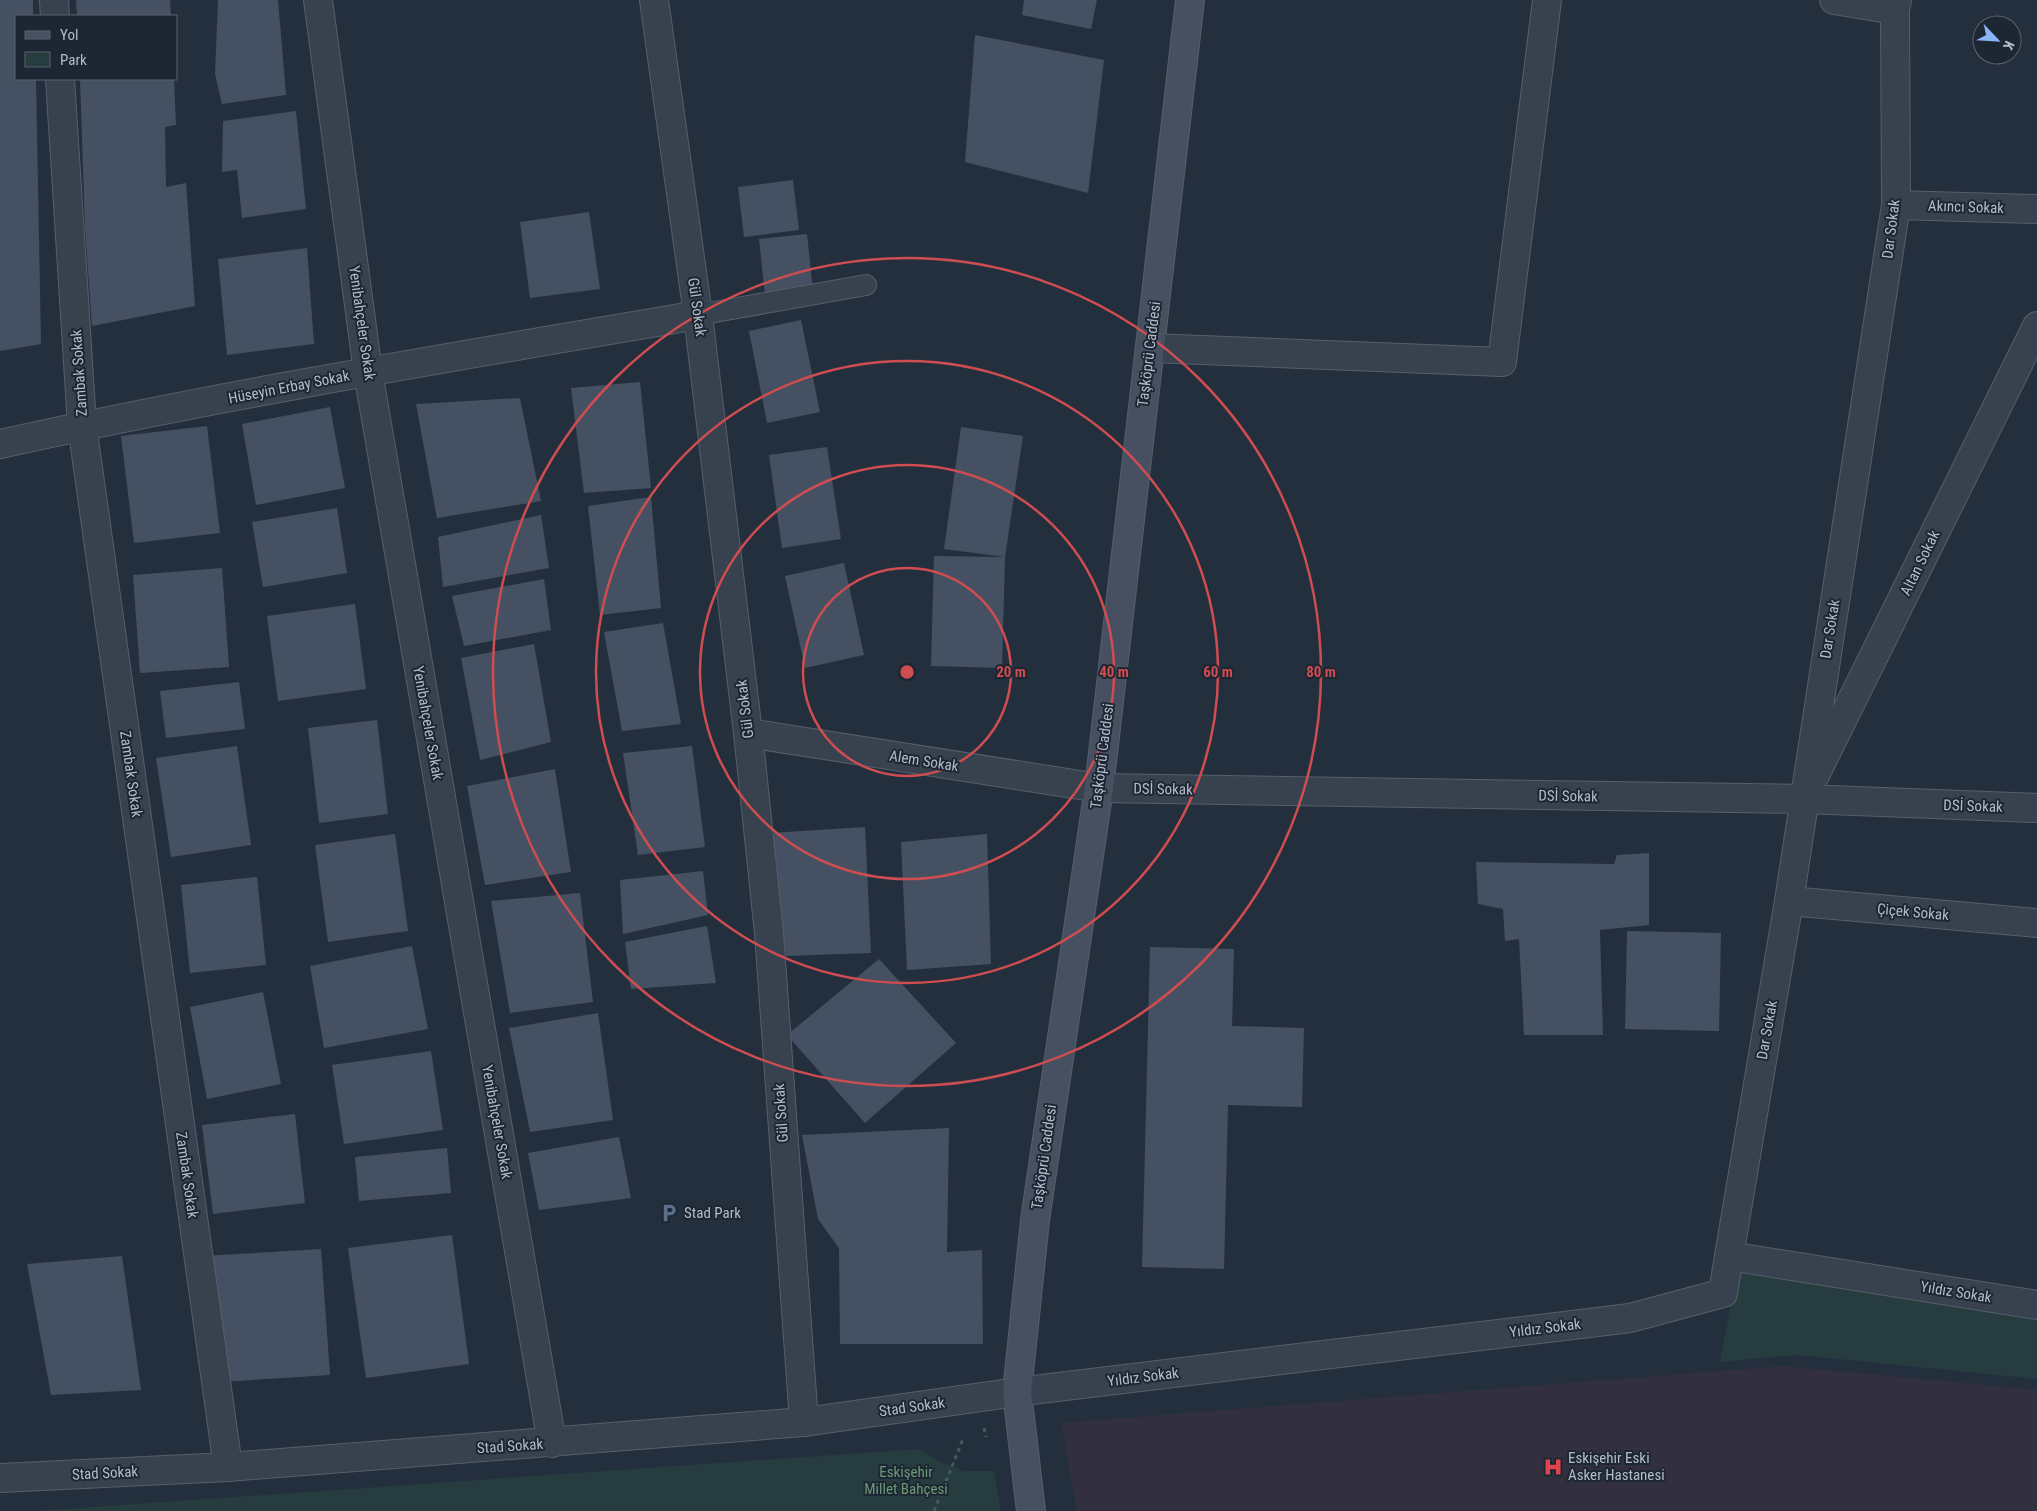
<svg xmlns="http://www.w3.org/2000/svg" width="2037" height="1511" viewBox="0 0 2037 1511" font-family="'Roboto Condensed',sans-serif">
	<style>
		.medical { fill: #32303f }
		.green { fill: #263c3f }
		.building { fill: #455162 }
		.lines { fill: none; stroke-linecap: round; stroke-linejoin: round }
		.service-casing { stroke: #565f6c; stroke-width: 22 }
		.minor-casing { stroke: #565f6c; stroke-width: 30 }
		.secondary-casing { stroke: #565f6c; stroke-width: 30 }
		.path { stroke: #44595c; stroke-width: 3; stroke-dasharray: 4 4; stroke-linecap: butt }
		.service { stroke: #38414e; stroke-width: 20 }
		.minor { stroke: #38414e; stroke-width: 28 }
		.secondary { stroke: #465061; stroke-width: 28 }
		.ring { fill: none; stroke: #ce4d50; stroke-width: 2.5 }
		.labels { text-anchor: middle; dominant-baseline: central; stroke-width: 4; stroke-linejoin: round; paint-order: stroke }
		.street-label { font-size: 15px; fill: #b4bcc9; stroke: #1d2633 }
		.poi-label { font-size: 15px; fill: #b4bcc9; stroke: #1d2633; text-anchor: start }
		.park-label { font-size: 15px; fill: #6b9a76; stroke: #1d2633 }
		.centre { fill: #ce4d50; stroke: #1d2633; stroke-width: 2.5 }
		.ring-label { font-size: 15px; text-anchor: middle; font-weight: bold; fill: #ce4d50; stroke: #1d2633; stroke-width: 4; stroke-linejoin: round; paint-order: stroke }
	</style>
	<rect width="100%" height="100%" fill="#242f3e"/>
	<path class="medical" d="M1784,1366L2037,1390V1511H1077L1061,1423Z"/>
	<g class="green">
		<path d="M1738,1267L2037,1320V1379L1798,1355L1720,1362Z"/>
		<path d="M918,1449L939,1461L963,1471H994L1001,1511H36Z"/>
	</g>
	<g class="building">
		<path d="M0,0H33V16H16V79H36L41,344L0,351Z"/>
		<path d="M76,0H170L171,16H77Z"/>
		<path d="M218,0H278L286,95L222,104L215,74Z"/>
		<path d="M1024,0H1097L1091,29L1022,15Z"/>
		<path d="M975,35L1104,60L1088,193L965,162Z"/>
		<path d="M80,79H174L176,125L165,127L166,187L186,183L195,306L92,326L85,228Z"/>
		<path d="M296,111L306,209L242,218L237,170L222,172L223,121Z"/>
		<path d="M793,180L799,230L744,237L738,187Z"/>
		<path d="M589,212L600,289L530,298L520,222Z"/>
		<path d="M807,234L813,291L765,296L759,239Z"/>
		<path d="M307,248L314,344L227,355L218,259Z"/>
		<path d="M801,320L820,412L767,423L749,331Z"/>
		<path d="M640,382L651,488L584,493L571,388Z"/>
		<path d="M520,398L541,501L437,518L416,404Z"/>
		<path d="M330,407L345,488L256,505L242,424Z"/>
		<path d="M207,426L220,533L134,543L121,436Z"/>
		<path d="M961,427L1023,436L1005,557L944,549Z"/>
		<path d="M827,447L841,539L782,548L769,455Z"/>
		<path d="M651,497L661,608L600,615L588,506Z"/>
		<path d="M337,508L347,573L263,587L252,522Z"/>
		<path d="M541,515L549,568L443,587L438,537Z"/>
		<path d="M934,556L1005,557L1002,668L931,666Z"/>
		<path d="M844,563L864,655L805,668L785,576Z"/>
		<path d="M222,568L229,667L140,673L133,575Z"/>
		<path d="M544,579L551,630L464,646L452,596Z"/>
		<path d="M355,604L366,689L278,701L267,616Z"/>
		<path d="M663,623L681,724L622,731L604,632Z"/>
		<path d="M534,644L551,742L480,760L461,658Z"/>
		<path d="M239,682L245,729L166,738L160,691Z"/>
		<path d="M377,720L388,814L319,823L308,728Z"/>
		<path d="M237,746L251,845L171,857L156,758Z"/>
		<path d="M692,746L705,847L638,855L623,753Z"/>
		<path d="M555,769L571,872L485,885L467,786Z"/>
		<path d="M865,827L871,953L786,956L770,833Z"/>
		<path d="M395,834L408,931L328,942L315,845Z"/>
		<path d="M987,834L991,964L907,970L901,842Z"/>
		<path d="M1649,853V925L1600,930L1603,1035H1524L1519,939L1505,941L1503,909L1478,904L1476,862L1614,864L1617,855Z"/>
		<path d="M703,871L708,915L623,934L620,880Z"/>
		<path d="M257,877L266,965L190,973L181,885Z"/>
		<path d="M580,893L593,1002L510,1013L491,901Z"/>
		<path d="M707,926L716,983L631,989L625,942Z"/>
		<path d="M1627,931L1721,933L1719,1031L1625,1029Z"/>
		<path d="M412,946L428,1029L324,1048L310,966Z"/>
		<path d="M1150,947L1234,949L1232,1026L1304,1028L1302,1107L1228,1105L1224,1269L1142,1267Z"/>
		<path d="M879,959L956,1043L865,1123L787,1035Z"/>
		<path d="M263,992L281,1084L207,1099L190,1007Z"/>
		<path d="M598,1013L613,1120L530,1132L509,1028Z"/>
		<path d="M431,1051L443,1130L344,1144L332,1065Z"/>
		<path d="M295,1114L305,1203L213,1214L202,1125Z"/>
		<path d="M949,1128L947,1252L982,1250L983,1344H840L839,1248L818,1219L802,1135Z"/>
		<path d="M619,1137L631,1198L539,1210L528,1153Z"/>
		<path d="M447,1148L451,1193L359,1201L355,1157Z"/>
		<path d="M452,1235L469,1364L366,1378L348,1248Z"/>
		<path d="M321,1249L330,1375L218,1382L205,1256Z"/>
		<path d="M122,1256L141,1390L51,1395L27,1264Z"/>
	</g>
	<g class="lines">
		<g class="service-casing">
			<path id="service" d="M698,315L866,285"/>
		</g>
		<g class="minor-casing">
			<g id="minor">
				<path d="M54,0L55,16"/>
				<path d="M318,0L368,372L552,1443"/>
				<path d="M654,0L698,315L748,733L769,933L804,1422"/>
				<path d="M1834,0L1895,10"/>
				<path d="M60,79L82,425L228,1467"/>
				<path d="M1896,205L2037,209"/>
				<path d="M1150,348L1502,362L1547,0"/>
				<path d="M0,444C231,393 465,355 698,315"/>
				<path d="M748,733L1099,788L1804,799L2037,808"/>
				<path d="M1815,775L2037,326"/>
				<path d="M1789,901L2037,923"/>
				<path d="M1729,1256L1789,901L1896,205L1895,10L1897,0"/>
				<path d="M0,1478L228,1467L804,1422L1017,1392L1630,1318L1723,1293L1729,1256L2037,1305"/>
			</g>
		</g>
		<g class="secondary-casing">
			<path id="secondary" d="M1031,1511L1017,1392L1035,1220L1099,788L1190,0"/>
		</g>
		<g class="path">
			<path d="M984,1428L986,1437"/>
			<path d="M934,1511L963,1439"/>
		</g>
		<use href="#service" class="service"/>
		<use href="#minor" class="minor"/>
		<use href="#secondary" class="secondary"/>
	</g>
	<g class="ring">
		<circle cx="907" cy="672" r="104"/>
		<circle cx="907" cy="672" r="207"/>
		<circle cx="907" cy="672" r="311"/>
		<circle cx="907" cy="672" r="414"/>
	</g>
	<defs>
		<g id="parking-bare" transform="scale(1.5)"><path d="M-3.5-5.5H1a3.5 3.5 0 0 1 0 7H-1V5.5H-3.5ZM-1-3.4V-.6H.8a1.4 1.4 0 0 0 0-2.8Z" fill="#5c6f8a" stroke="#1d2633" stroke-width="2.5" paint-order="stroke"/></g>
		<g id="hospital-bare" transform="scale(1.5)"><path d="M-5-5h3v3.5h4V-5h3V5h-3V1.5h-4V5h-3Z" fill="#e0444e" stroke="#1d2633" stroke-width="2.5" paint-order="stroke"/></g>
	</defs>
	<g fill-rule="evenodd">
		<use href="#parking-bare" x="669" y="1213"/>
		<use href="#hospital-bare" x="1553" y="1467"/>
	</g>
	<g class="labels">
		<g class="street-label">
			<text transform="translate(1966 207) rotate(2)">Akıncı Sokak</text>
			<text transform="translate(1891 229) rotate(-83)">Dar Sokak</text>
			<text transform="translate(697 307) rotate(82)">Gül Sokak</text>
			<text transform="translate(362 323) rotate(82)">Yenibahçeler Sokak</text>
			<text transform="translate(1149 354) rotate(-83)">Taşköprü Caddesi</text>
			<text transform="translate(79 373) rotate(-94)">Zambak Sokak</text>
			<text transform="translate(289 387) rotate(-11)">Hüseyin Erbay Sokak</text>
			<text transform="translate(1920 563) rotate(-64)">Altan Sokak</text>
			<text transform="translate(1830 629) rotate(-81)">Dar Sokak</text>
			<text transform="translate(745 709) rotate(-97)">Gül Sokak</text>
			<text transform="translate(428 723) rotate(80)">Yenibahçeler Sokak</text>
			<text transform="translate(1102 756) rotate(-83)">Taşköprü Caddesi</text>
			<text transform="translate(924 761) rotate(9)">Alem Sokak</text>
			<text transform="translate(131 774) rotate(82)">Zambak Sokak</text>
			<text transform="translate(1163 789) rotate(1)">DSİ Sokak</text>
			<text transform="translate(1568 796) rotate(1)">DSİ Sokak</text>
			<text transform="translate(1973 806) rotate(2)">DSİ Sokak</text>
			<text transform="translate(1913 912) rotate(5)">Çiçek Sokak</text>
			<text transform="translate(1767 1030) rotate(-80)">Dar Sokak</text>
			<text transform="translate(781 1113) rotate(-94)">Gül Sokak</text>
			<text transform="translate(497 1122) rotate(80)">Yenibahçeler Sokak</text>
			<text transform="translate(1044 1157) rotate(-82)">Taşköprü Caddesi</text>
			<text transform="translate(187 1175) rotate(82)">Zambak Sokak</text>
			<text transform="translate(1956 1292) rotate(9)">Yıldız Sokak</text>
			<text transform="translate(1545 1328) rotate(-7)">Yıldız Sokak</text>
			<text transform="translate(1143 1377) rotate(-7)">Yıldız Sokak</text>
			<text transform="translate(912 1407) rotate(-8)">Stad Sokak</text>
			<text transform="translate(510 1446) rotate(-4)">Stad Sokak</text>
			<text transform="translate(105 1473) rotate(-3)">Stad Sokak</text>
		</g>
		<g class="poi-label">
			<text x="684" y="1213">Stad Park</text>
			<text x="1568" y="1458">Eskişehir Eski<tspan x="1568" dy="17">Asker Hastanesi</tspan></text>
		</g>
		<g class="park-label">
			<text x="906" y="1472">Eskişehir<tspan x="906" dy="17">Millet Bahçesi</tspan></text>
		</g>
	</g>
	<circle cx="907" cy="672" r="8" class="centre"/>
	<g class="ring-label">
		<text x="1011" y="677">20 m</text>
		<text x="1114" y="677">40 m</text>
		<text x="1218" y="677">60 m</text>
		<text x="1321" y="677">80 m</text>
	</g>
	<rect x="15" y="15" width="162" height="65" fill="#1d2633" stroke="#59626f"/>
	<rect x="25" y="31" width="25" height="8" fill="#465061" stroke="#59626f"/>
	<text x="60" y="40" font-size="15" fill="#b4bcc9">Yol</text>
	<rect x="25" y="52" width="25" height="15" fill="#263c3f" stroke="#59626f"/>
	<text x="60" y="65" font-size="15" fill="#b4bcc9">Park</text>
	<g transform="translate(1997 40) rotate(115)"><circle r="24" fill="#1d2633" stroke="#59626f"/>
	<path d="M0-4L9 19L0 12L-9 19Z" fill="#8ab4f8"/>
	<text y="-8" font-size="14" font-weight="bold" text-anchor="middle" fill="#b4bcc9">K</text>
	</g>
</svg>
